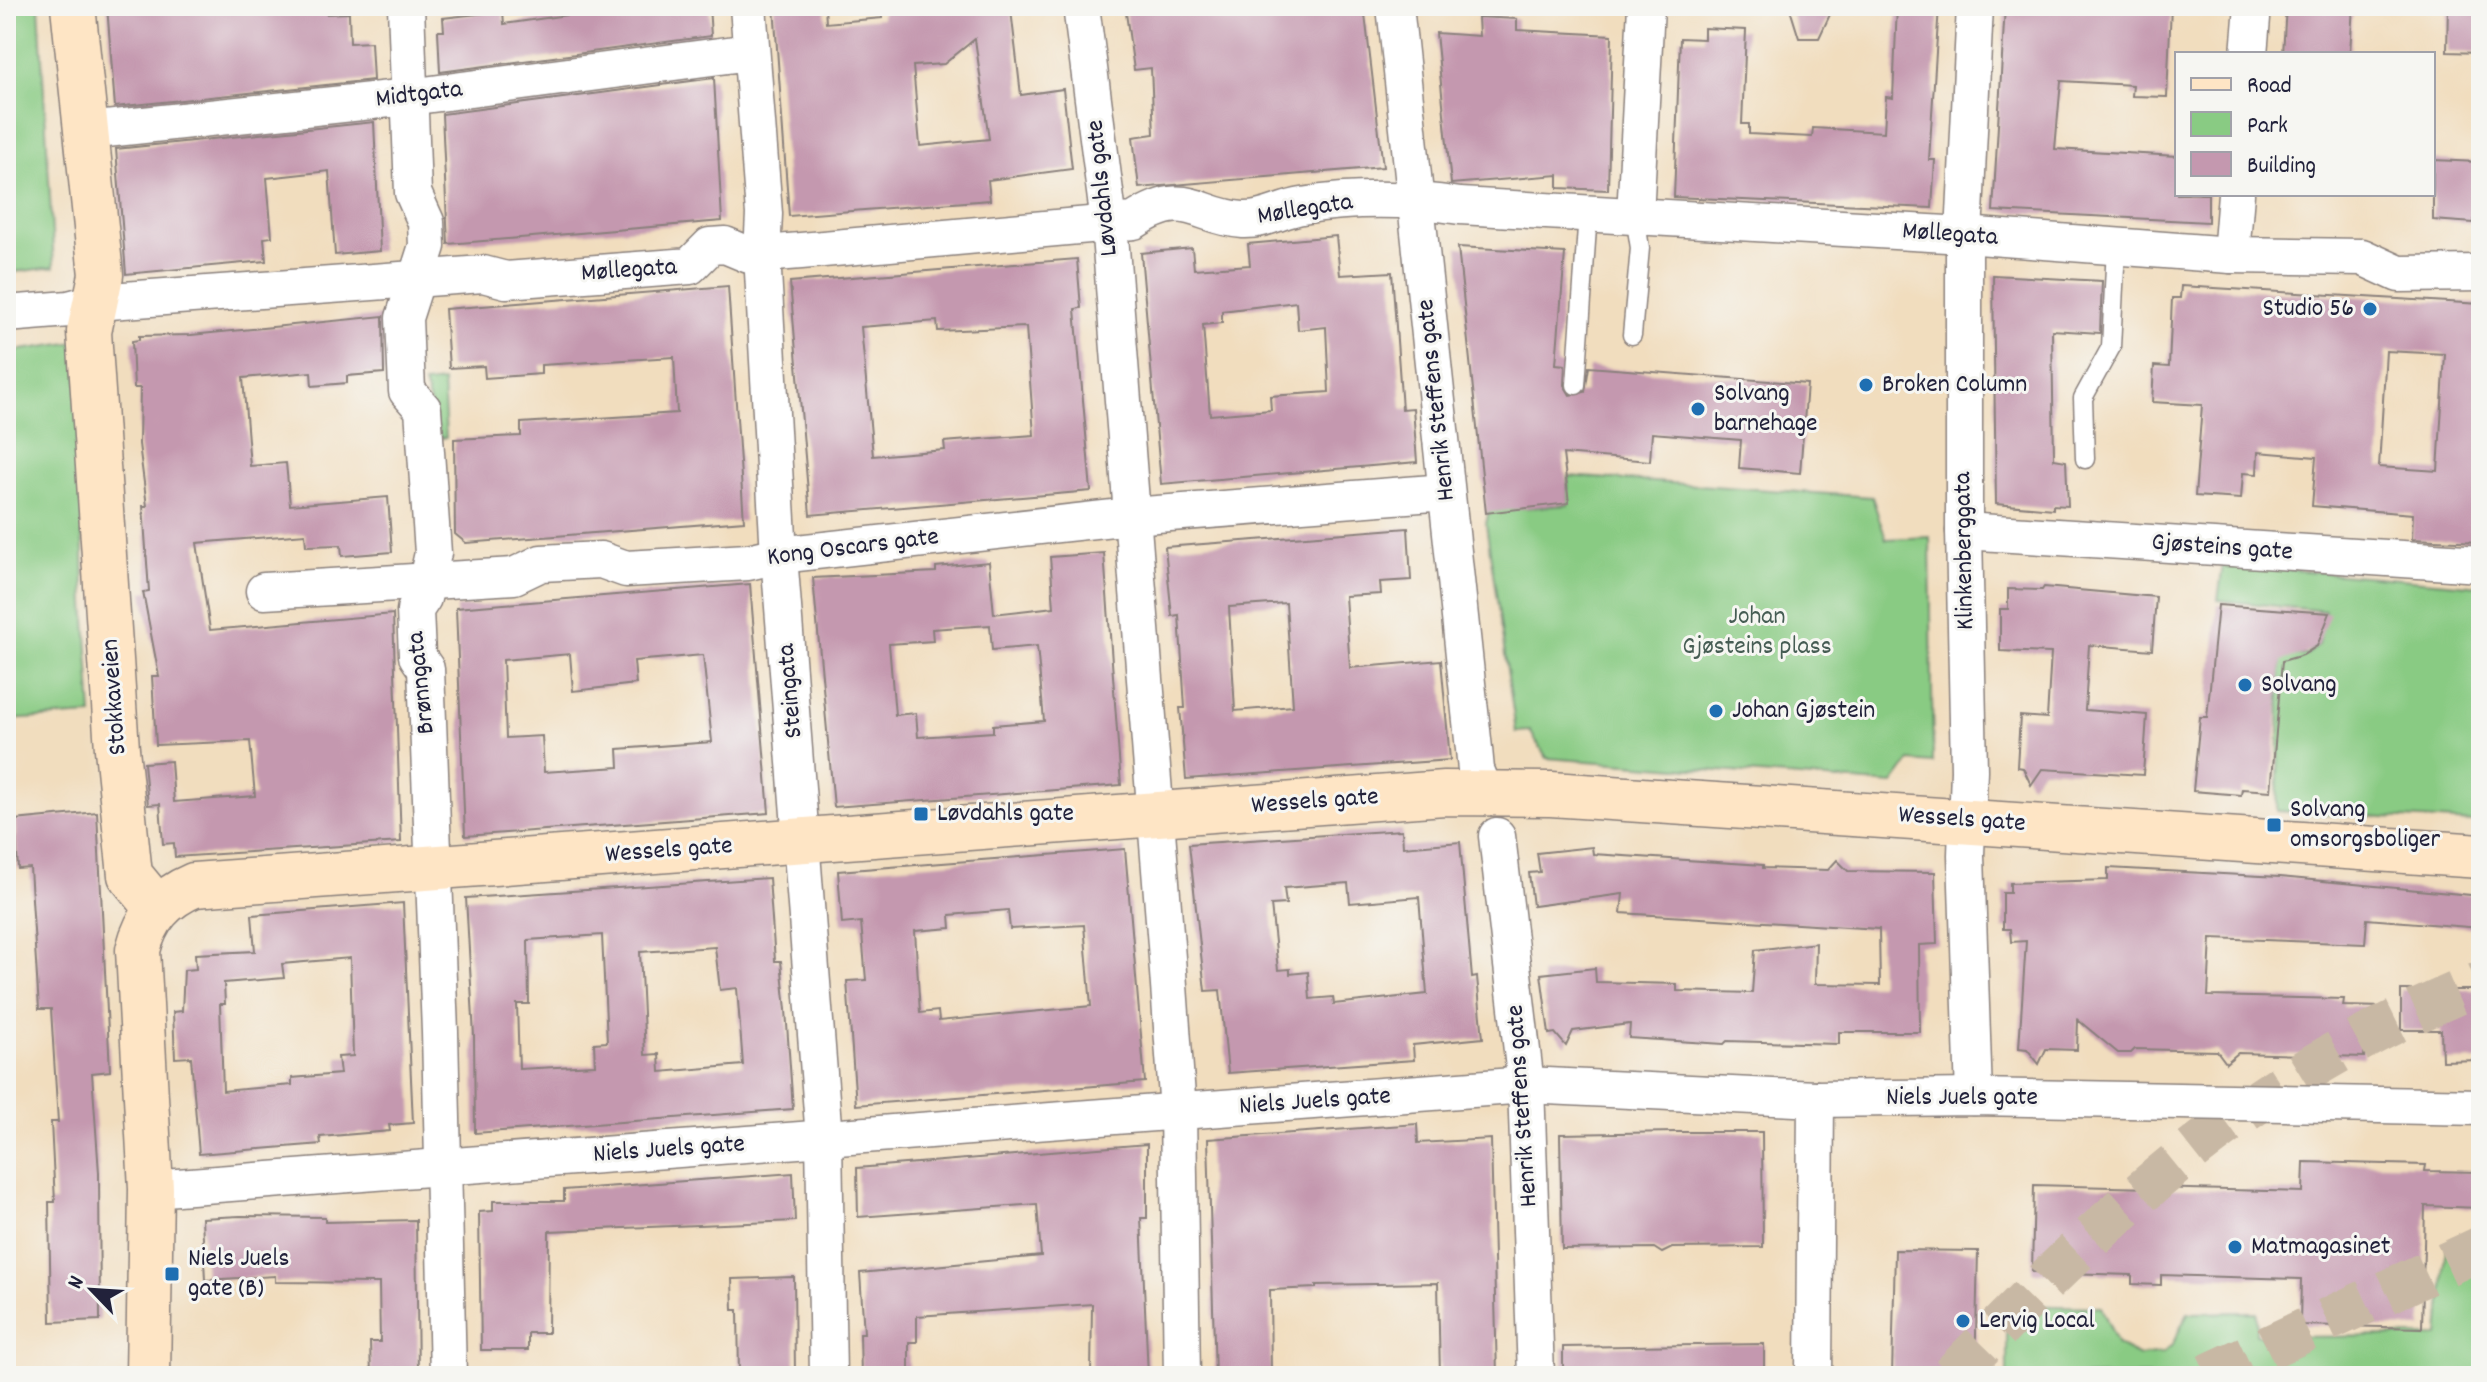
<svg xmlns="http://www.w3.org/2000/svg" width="2487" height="1382" viewBox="0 0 2487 1382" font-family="Dekko,sans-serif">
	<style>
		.green { fill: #89cb83; stroke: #56765f; stroke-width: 2 }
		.building { fill: #c498af; fill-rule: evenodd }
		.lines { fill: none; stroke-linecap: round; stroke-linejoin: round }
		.highway-tunnel { stroke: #c8b8a4; stroke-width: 44; stroke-dasharray: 44 22; stroke-linecap: butt }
		.lane-casing { stroke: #8a807c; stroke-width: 21 }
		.street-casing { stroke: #8a807c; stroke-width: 39 }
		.secondary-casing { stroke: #8a807c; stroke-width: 47 }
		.lane { stroke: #fff; stroke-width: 18 }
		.street { stroke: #fff; stroke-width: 36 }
		.secondary { stroke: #fee5c5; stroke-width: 44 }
		.poi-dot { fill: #1f6fb2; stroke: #f6f6f2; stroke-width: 3 }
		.labels { text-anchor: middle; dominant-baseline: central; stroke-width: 6; stroke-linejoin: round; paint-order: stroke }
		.street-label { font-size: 26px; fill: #22223b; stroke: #f6f6f2 }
		.poi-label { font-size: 26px; fill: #22223b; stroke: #f6f6f2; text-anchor: start }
		.park-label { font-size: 26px; fill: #465d54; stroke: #f6f6f2 }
	</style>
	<rect width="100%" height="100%" fill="#f6f6f2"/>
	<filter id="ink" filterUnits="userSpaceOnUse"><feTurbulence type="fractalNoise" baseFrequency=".0125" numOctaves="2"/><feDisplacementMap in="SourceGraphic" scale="16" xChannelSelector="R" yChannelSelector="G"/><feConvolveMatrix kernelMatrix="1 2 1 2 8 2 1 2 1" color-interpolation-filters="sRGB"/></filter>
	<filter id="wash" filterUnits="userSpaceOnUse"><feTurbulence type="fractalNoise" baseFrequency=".006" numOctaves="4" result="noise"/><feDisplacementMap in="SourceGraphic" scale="32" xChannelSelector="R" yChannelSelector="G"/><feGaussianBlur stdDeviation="1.8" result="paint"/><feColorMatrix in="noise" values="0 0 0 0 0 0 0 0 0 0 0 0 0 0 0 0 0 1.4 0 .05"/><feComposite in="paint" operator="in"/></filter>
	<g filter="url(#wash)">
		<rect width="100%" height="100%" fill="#f1ddbe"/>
		<g class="green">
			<path d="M6,6H39L54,267L6,273Z"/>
			<path d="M77,342L84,587L92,715L6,720V352Z"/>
			<path d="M443,382L446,438H441L424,384Z"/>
			<path d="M1568,476L1872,497L1886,539L1930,537L1933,763L1910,761L1893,784L1547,758L1530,731L1516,732L1486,524L1489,510L1568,505Z"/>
			<path d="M2223,564L2481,586V817L2473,822L2277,811L2281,657L2307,655L2318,645L2325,611L2218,600Z"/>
			<path d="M2481,1248V1376H2007V1305L2101,1307L2118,1345L2139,1356L2163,1353L2172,1345L2188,1313L2257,1312L2256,1334L2267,1337L2439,1336L2446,1249Z"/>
		</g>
		<g id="blocks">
			<g class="building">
				<path d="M107,6H325L326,14L349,13L350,43L371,42L373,80L115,107Z"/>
				<path d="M650,6H709L711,36L440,72L438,31H444L443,18L503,11L504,24L587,12L588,16L650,9Z"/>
				<path d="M774,6H825L826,23L882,18V12L904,9V6H1016L1011,10L1021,95L1063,89L1072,169L988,180L990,200L789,216ZM975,39L989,139L920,146L913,66L944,64Z"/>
				<path d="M1125,6H1364L1383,167L1139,188L1133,137L1154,134L1151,68L1134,70Z"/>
				<path d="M1789,6H1834L1819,38H1799Z"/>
				<path d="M1897,6H1939L1929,160H1935L1932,208L1674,197L1680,38L1704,39V28L1746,30L1742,124H1749V134L1812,137L1813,128L1884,132L1886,97L1893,98Z"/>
				<path d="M2005,6H2171L2167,97L2132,96L2133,85L2061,81L2055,149L2177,156V194H2208V222L1993,211Z"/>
				<path d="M2286,6H2353L2350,52L2283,54Z"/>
				<path d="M2448,6H2481V53L2447,52Z"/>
				<path d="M1478,17L1517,19V30L1612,35L1608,190L1558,188V175L1451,184L1436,33L1479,36Z"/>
				<path d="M714,78L722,221L448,244L442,114Z"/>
				<path d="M374,122L380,251L335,255L329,171L267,178L272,237L264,238L266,261L126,274L116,149Z"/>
				<path d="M2433,160L2478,162L2474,223L2433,220Z"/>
				<path d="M1336,236L1340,275L1392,272L1402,409L1413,408L1417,462L1161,484L1141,253L1192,248L1194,269L1250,265L1248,244ZM1296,302L1298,330L1326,327L1329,392L1270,396L1271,410L1210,415L1203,325L1222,323V311Z"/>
				<path d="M1458,247L1565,253L1556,364L1565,365L1564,385L1570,395L1585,392L1589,367L1807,384L1800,473L1739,468L1741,440L1652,433L1650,461L1563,454L1569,503L1486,513Z"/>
				<path d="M1077,259L1081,308L1075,309L1091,491L810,515L790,282ZM937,321L938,331L1026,327L1034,435L944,442L945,450L873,456L861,327Z"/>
				<path d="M1993,275L2102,281L2100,333L2052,330L2054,459L2066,461L2068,506L2053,505V509L1996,504Z"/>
				<path d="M728,286L744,521L466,543L455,534L454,439L521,436V423L677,413L674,357L541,365V374L485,378L484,366L449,368L445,309Z"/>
				<path d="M2181,286L2481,304V542L2412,539L2413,514L2312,506L2316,457L2258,452L2257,474L2243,473L2241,499L2195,496L2202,405L2152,402L2154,366L2169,367L2172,298H2180ZM2386,351L2445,354L2438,471L2379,467Z"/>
				<path d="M383,316L384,373L347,376V383L312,386L311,372L243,378L250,466L286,463L290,505L388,497L392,552L342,556L341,545L306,546L305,534L197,543L210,630L393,614L401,842L175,857L174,843L163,844L160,804L148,805L144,763L171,761L174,802L255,796L250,741L156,745L152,676H159L143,592L149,591L143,506H147L139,444L140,388H134L132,341L139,340V336L191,335Z"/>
				<path d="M1408,528L1411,580L1380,582L1381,594L1345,596L1350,668L1441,660L1450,760L1186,779L1180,708H1185L1179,615L1172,616L1165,547ZM1286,603L1293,706L1235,711L1229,607Z"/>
				<path d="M1104,553L1121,785L834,807L813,578L936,572V567L989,562L994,614L1054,607L1050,557ZM990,625L992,650L1037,646L1044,721L993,725V732L918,737L916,713L895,715L889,644L933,641L932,629Z"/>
				<path d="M750,584L769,813L465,836L456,608ZM570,654L573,691L636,684L634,661L703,655L712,742L618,749L619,767L544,772L542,736L506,738L503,660Z"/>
				<path d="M2044,587L2156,597L2152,650L2089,645L2085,710L2147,715L2143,775L2042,769L2031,785L2023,768L2017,767L2020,716L2047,718L2051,653L2000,651V609H2008V589L2042,590Z"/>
				<path d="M2218,605L2330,613L2317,646L2303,655L2282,661L2271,791L2242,789L2241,795L2193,791L2200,717H2207Z"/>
				<path d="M97,812L110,1071L92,1073L99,1173L100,1320L51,1322L49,1202H55L51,1122H58L51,1009H39L30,868L18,869L15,820Z"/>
				<path d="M1402,830L1403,847L1460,842L1472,978L1477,977L1483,1038L1413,1045L1414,1060L1228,1073L1220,990L1205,991L1189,844ZM1348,883L1350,903L1419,897L1427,994L1334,1004L1333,997L1310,999L1308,972L1290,974V969L1278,970L1271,905L1286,904L1284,888Z"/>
				<path d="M1592,847L1593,854L1763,865V868L1828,870L1837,860L1848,871L1935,872L1937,944L1919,945L1920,1032H1839V1044L1727,1041L1724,1044L1629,1038L1630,1024L1573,1031L1566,1046L1555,1033L1549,1034L1541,974L1595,968L1596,982L1677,984V991L1752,993L1755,950L1816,943L1815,984L1880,985L1879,929L1621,913L1623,894L1533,906L1529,873L1540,872L1537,853Z"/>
				<path d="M1125,849L1145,1082L856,1105L847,981L866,980L861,922L842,924L838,871ZM1008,910L1010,929L1084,925L1091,1006L939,1021L938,1011L920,1013L915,931L951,928L950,915Z"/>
				<path d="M2108,868L2280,877L2481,896V928L2367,919L2365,944L2211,938L2208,996L2344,999L2343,1006L2384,1007L2382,1036H2365L2364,1057L2238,1053L2226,1063L2217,1051L2135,1049L2131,1053H2118L2078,1020L2077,1050L2046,1049L2039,1064L2027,1049L2019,1048L2026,941L2011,942L2010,929H2003V893H2010V883L2108,880Z"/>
				<path d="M769,878L775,961H781L786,1010L793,1109L475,1133L474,1036L466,898ZM602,935L607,1042L594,1043L595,1065L519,1069L517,1004H529L528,940ZM715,947L720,990L737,988L743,1065L660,1072L659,1054L645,1055L640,952Z"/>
				<path d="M403,903L413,1123L389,1125L390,1131L320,1137L321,1144L199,1154L191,1057L175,1058L173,1012L182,1011L184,970L196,969L195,954L255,951L252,915ZM350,958L353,1056L338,1057L340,1074L292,1078V1085L223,1091L220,1004H225L224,983L284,978L282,964Z"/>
				<path d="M2401,990H2481V1060L2442,1061L2441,1030H2401Z"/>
				<path d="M1417,1124L1418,1143L1491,1139L1497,1376H1440L1438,1283L1316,1285V1288L1270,1290L1271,1376H1215L1208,1139Z"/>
				<path d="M1677,1132H1762L1763,1247L1672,1248L1662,1253L1654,1248L1562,1249L1560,1134Z"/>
				<path d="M1147,1144V1218H1141L1148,1376H1091L1092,1304L917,1316V1342H909V1376H861L860,1333H864L860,1273L1041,1256L1037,1204L858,1217L857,1168Z"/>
				<path d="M2304,1162L2426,1165L2425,1171L2481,1172V1208L2425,1206L2422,1328L2300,1325L2301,1279L2161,1275V1285L2132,1284V1275L2032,1272L2034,1185L2303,1192Z"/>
				<path d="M793,1173L795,1221L549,1231L548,1333H528V1350H481L479,1212L493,1211V1201H564V1190Z"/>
				<path d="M240,1216L325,1217V1222L416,1220L418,1376H371L370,1342H380L379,1283L275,1282V1276L205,1280L202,1218Z"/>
				<path d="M1895,1250L1978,1251L1975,1376H1892Z"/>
				<path d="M794,1277L795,1376H739L738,1310H733L732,1279Z"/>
				<path d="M1764,1344V1376H1563V1347Z"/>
			</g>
		</g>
	</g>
	<g filter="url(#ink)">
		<use href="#blocks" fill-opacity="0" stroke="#8a807c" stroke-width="2"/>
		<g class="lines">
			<g class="highway-tunnel">
				<path d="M1952,1376C2063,1261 2178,1146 2317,1064C2369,1033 2425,1006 2481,983"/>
				<path d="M2207,1376L2481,1248"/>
			</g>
			<g class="lane-casing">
				<g id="lane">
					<path d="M1632,335L1640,248L1635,216"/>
					<path d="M1576,385L1588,213"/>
					<path d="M2085,459L2083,398L2111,347L2116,247"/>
				</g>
			</g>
			<g class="street-casing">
				<g id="street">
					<path d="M406,6L413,193L426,222L427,246L404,318L407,391L423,409L433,553L423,598L415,610L417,656L426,669L440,1032L448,1376"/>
					<path d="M748,6L764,214L762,254L779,555L824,1138L828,1376"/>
					<path d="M1081,6L1109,223L1167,958L1178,1111L1182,1376"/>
					<path d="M1395,6L1474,749L1476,770L1485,792"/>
					<path d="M2249,54L2253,6"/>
					<path d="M87,131L409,97L750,52"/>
					<path d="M1635,216L1646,6"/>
					<path d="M2231,255L2236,194"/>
					<path d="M6,314L69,309L96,302L483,274L506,280L690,266L710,246L725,245L749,255L801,251L1134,221C1187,186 1196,217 1243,220C1265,221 1282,209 1302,206C1357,197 1406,198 1460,206L1964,235L2231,255L2362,257L2399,274L2481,273"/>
					<path d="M1964,531L2481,564"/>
					<path d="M264,591L514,576L541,563L601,560L626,569L748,562L779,555L1131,516L1446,492"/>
					<path d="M1497,836L1526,1085L1536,1376"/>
					<path d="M1974,1097L1966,855L1969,770L1964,531V235L1975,6"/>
					<path d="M151,1189L1526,1085L1816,1099L1974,1097L2481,1107"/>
					<path d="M1814,1376L1816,1099"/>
				</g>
			</g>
			<g class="secondary-casing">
				<g id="secondary">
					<path d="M73,6L101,275L89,332L117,749L130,875L158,909"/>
					<path d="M148,1376L151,1189L138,950C146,918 163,898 194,885L1444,793L1551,794L2481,856"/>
				</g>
			</g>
			<use href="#lane" class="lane"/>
			<use href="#street" class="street"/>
			<use href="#secondary" class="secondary"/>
		</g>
	</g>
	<g class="poi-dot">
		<circle cx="2370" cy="309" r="8"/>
		<circle cx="1866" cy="385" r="8"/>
		<circle cx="1698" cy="409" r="8"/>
		<circle cx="2245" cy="685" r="8"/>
		<circle cx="1716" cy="711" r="8"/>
		<rect x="913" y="806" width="16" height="16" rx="4"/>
		<rect x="2266" y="817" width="16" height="16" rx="4"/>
		<circle cx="2235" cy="1247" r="8"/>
		<rect x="164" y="1266" width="16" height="16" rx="4"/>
		<circle cx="1963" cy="1321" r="8"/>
	</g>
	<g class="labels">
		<g class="street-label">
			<text transform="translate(419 95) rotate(-7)">Midtgata</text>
			<text transform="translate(1103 188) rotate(-96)">Løvdahls gate</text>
			<text transform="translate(1305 210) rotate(-9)">Møllegata</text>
			<text transform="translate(1950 235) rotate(4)">Møllegata</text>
			<text transform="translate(629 271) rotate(-4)">Møllegata</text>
			<text transform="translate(1437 400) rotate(-96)">Henrik Steffens gate</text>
			<text transform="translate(853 548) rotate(-7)">Kong Oscars gate</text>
			<text transform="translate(2222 548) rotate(4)">Gjøsteins gate</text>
			<text transform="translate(1965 551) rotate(-91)">Klinkenberggata</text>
			<text transform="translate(422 683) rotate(-96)">Brønngata</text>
			<text transform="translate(791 691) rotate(-95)">Steingata</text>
			<text transform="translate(115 697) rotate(-94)">Stokkaveien</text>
			<text transform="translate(1315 802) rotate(-4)">Wessels gate</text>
			<text transform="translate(1962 820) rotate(4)">Wessels gate</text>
			<text transform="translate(669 851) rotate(-4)">Wessels gate</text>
			<text x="1962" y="1098">Niels Juels gate</text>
			<text transform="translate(1315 1102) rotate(-4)">Niels Juels gate</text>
			<text transform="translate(1523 1106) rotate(-94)">Henrik Steffens gate</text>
			<text transform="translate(669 1150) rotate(-4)">Niels Juels gate</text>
		</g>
		<g class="poi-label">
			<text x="2354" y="309" text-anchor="end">Studio 56</text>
			<text x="1882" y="385">Broken Column</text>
			<text x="1714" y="394">Solvang<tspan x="1714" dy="30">barnehage</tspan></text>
			<text x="2261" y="685">Solvang</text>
			<text x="1732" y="711">Johan Gjøstein</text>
			<text x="2290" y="810">Solvang<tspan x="2290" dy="30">omsorgsboliger</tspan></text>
			<text x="937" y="814">Løvdahls gate</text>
			<text x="2251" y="1247">Matmagasinet</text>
			<text x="188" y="1259">Niels Juels<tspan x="188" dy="30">gate (B)</tspan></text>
			<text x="1979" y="1321">Lervig Local</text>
		</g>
		<g class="park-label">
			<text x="1757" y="617">Johan<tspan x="1757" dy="30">Gjøsteins plass</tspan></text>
		</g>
	</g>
	<rect width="2487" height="1382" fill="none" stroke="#f6f6f2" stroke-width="32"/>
	<rect x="2175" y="52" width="260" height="144" fill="#f6f6f2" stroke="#a1a1a9" stroke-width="2"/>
	<rect x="2191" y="78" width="40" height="12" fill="#fee5c5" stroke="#a1a1a9" stroke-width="2"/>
	<text x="2247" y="92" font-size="24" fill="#22223b">Road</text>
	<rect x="2191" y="112" width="40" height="24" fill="#89cb83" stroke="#a1a1a9" stroke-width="2"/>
	<text x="2247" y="132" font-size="24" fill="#22223b">Park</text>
	<rect x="2191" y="152" width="40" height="24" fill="#c498af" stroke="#a1a1a9" stroke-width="2"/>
	<text x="2247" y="172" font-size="24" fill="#22223b">Building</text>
	<g transform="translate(92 1290) rotate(295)" stroke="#f6f6f2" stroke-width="6" paint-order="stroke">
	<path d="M0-6L14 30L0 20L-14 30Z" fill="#22223b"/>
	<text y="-12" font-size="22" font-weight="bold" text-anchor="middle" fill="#22223b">N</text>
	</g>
</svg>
